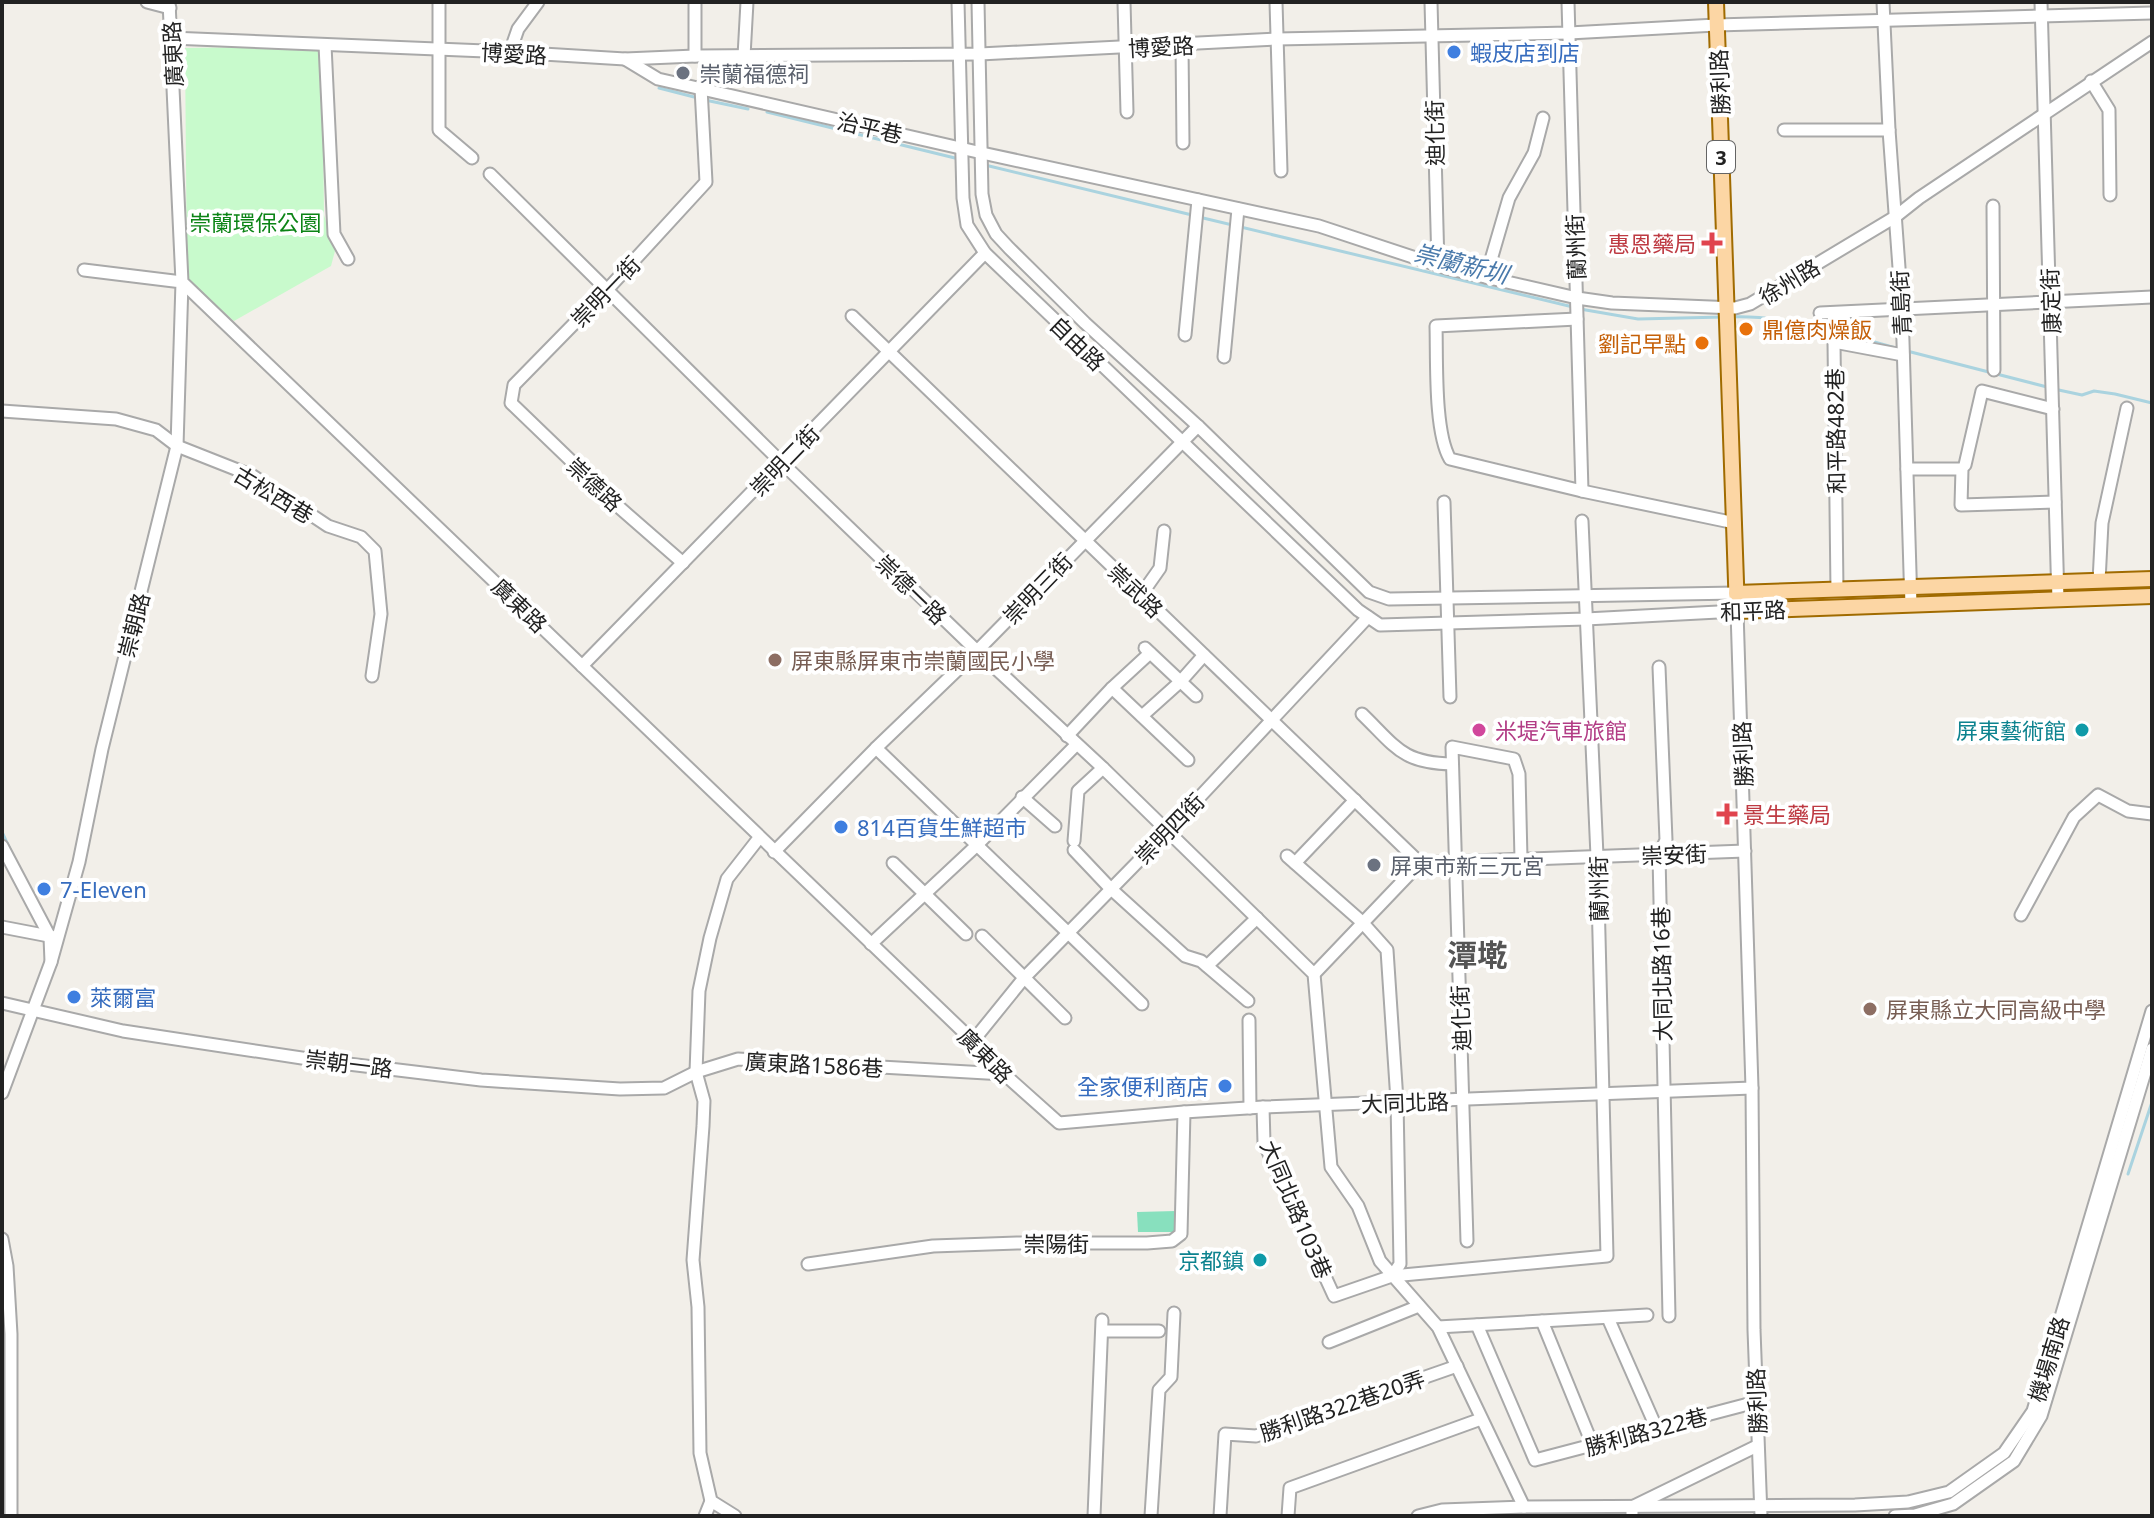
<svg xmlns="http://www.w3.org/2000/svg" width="2154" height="1518" viewBox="0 0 2154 1518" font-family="'Noto Sans','Noto Sans TC',sans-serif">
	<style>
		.park { fill: #c8facc }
		.pitch { fill: #88e0be }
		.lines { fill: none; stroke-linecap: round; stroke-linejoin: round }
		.stream { stroke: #aad3df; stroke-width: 3 }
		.minor-casing { stroke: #a9a9a9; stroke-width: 15 }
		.major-casing { stroke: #a06b00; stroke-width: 18 }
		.minor { stroke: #fff; stroke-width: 11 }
		.major { stroke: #fcd6a4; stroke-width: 14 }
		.shop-dot { fill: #3f7fe0; stroke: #fff; stroke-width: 3 }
		.worship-dot { fill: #6b7280; stroke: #fff; stroke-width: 3 }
		.health-dot { fill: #e0444e; stroke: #fff; stroke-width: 3 }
		.food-dot { fill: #e8710a; stroke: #fff; stroke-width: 3 }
		.education-dot { fill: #8d6e63; stroke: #fff; stroke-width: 3 }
		.hotel-dot { fill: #d1479c; stroke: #fff; stroke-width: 3 }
		.culture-dot { fill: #0f9aa8; stroke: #fff; stroke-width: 3 }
		.labels { text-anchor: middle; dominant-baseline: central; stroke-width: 8; stroke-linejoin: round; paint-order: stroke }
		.shield { fill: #fff; stroke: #646464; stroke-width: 2 }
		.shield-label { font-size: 20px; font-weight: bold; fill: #222 }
		.street-label { font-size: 22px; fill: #222; stroke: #fff }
		.shop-label { font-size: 22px; fill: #366cbe; stroke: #fff; text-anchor: start }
		.worship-label { font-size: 22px; fill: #5b616d; stroke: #fff; text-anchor: start }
		.park-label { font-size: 22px; fill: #0c8416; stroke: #fff }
		.health-label { font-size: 22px; fill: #be3a42; stroke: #fff; text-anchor: end }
		.food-label { font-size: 22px; fill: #c56008; stroke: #fff; text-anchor: start }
		.education-label { font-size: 22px; fill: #785e54; stroke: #fff; text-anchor: start }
		.hotel-label { font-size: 22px; fill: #b23c85; stroke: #fff; text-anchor: start }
		.culture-label { font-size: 22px; fill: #0d838f; stroke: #fff; text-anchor: end }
		.water-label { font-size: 24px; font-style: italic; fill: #4a7aab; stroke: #fff }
		.district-label { font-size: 30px; font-weight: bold; fill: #555; stroke: #fff }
	</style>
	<rect width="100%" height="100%" fill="#f2efe9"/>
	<path class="park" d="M322,46L324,215L335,251L331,266L234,321L187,280L185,48Z"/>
	<path class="pitch" d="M1176,1211L1177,1232H1138L1137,1212Z"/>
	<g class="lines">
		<g class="stream">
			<path d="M659,88L698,98"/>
			<path d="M705,100L748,109"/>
			<path d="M767,112L959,159"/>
			<path d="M985,165L1192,215"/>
			<path d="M1199,217L1573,307"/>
			<path d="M1580,309L1638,319L1724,317"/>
			<path d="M1731,317C1790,315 1844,334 1900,349"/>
			<path d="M1907,351L2047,387"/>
			<path d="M2054,389L2082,395L2094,391L2115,394L2152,403"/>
			<path d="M2,832L14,858"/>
			<path d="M2128,1174L2152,1102"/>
		</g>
		<g class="minor-casing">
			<g id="minor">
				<path d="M147,2L170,8"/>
				<path d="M169,2L182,282L973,1041L1004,1074L1059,1123L1184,1112L1263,1107L1752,1088"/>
				<path d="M439,2V130L472,158"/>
				<path d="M958,2L963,198L967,225L985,253L1358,610L1380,625L1586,619L1737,611L1752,1088L1754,1330L1761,1516"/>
				<path d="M978,2L982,194L986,215L996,234L1009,248L1085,323L1198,426L1369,592L1389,599L1736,593"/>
				<path d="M1124,2L1127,112"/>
				<path d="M1276,2L1281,171"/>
				<path d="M1431,2L1438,265"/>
				<path d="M1568,2L1582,491"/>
				<path d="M1883,2L1889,130L1902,309L1911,605"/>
				<path d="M2041,2L2058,600"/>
				<path d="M171,38L510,52L625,59L695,56L980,54L1277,39L1569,33L1716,25L2152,13"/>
				<path d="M325,45L334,234L348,259"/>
				<path d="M1182,45L1183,143"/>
				<path d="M510,52L518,29L538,2"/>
				<path d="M695,56V2"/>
				<path d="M744,56L747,2"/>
				<path d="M625,59L658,79L982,153L1319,226L1446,268L1577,298L1612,303L1735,308L1750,304L1895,217L1919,198L2152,42"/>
				<path d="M2091,81L2109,110L2110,195"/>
				<path d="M1784,130H1889"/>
				<path d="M490,174L781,462L977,651L1103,768L1314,974L1331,1167L1358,1206L1380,1261L1438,1327L1524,1507"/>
				<path d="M1993,206L1994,370"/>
				<path d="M1486,277L1509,198L1534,153L1543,118"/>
				<path d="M1820,313L2152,297"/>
				<path d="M852,316L1420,863"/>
				<path d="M1577,319L1436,326C1437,359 1434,432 1450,459L1582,491L1735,523"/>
				<path d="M1185,335L1198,200"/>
				<path d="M1224,357L1238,209"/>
				<path d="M2,411L116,419L156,430L177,446L253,476L328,526L361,537L375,551L381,614L372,676"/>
				<path d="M1965,465L1982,391L2053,409"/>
				<path d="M1907,469H1962L1961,505L2055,502"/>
				<path d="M1444,502L1450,697"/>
				<path d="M683,563L620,508L511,403L514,385L606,291L706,182L701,88"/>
				<path d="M2099,581L2102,523L2127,408"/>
				<path d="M1837,590L1834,342L1903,355"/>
				<path d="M1141,595L1160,568L1164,531"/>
				<path d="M1145,648L1196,696"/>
				<path d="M582,666L985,253"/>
				<path d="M1659,667L1666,840L1659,855L1669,1316"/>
				<path d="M1112,688L1188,760"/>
				<path d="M1362,714C1396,747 1402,763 1452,764"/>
				<path d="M1142,716L1181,681L1204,655"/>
				<path d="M1067,736L1112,688L1150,653"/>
				<path d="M876,748L1142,1004"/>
				<path d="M1022,797L1055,826"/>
				<path d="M1074,841L1078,791L1103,768"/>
				<path d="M2,846L50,937L51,962L2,1093"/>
				<path d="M1074,850L1110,888L1185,956L1201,961L1248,1001"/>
				<path d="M774,852L876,748L977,651L1198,426"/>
				<path d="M1287,856L1362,922L1387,950L1397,1101L1400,1264L1392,1276"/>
				<path d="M893,863L966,934"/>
				<path d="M1295,863L1355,800"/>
				<path d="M2021,915L2074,817L2098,795L2128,811L2152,814"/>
				<path d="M2,927L54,937"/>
				<path d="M982,936L1065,1018"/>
				<path d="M871,944L976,846L1076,745"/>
				<path d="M51,962L79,862L102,749L177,446L182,282L84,270"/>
				<path d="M1207,966L1257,918"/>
				<path d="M1314,974L1420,863L1745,851"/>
				<path d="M2,1003L123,1031L315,1060L481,1080L620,1089L664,1088L696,1072L738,1059L1004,1074"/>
				<path d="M1249,1020L1250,1108"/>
				<path d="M973,1041L1024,978L1167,832L1368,617"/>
				<path d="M1263,1107L1264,1143L1334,1296L1392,1276L1607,1256L1597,856L1582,521"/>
				<path d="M2,1239L7,1266L11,1334V1516"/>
				<path d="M1467,1241L1452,747L1514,759L1519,774L1521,859"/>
				<path d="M808,1264L933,1246L1017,1243H1147L1172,1241L1181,1234L1184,1112"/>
				<path d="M1608,1318L1656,1427"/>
				<path d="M1542,1321L1593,1446"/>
				<path d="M1477,1325L1535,1460L1756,1402"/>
				<path d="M1438,1327L1647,1315"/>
				<path d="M1103,1331H1159"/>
				<path d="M1329,1342L1419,1306"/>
				<path d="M705,1516L711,1501"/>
				<path d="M735,1516L711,1501L700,1453L698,1307L693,1260L703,1126L704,1101L696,1072L699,991L710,938L727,879L759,838"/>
				<path d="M1094,1516L1102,1320"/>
				<path d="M1151,1516L1159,1390L1171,1377L1174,1313"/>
				<path d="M1220,1516L1225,1434L1256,1436L1457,1366"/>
				<path d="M1288,1516L1290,1488L1481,1419"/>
				<path d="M1418,1516L1442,1510L1524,1507L1855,1505L1908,1502L1949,1492L2004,1453L2033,1411L2152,1011"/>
				<path d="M1632,1516V1507L1757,1446"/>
				<path d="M1895,1516L1915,1515L1953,1504L2014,1461L2041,1416L2152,1049"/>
			</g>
		</g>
		<g class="major-casing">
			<g id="major">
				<path d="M1716,2L1737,611L2152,596"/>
				<path d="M1736,593L2152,579"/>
			</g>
		</g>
		<use href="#minor" class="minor"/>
		<use href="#major" class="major"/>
	</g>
	<g class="shop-dot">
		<circle cx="1454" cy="52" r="8"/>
		<circle cx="841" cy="827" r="8"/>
		<circle cx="44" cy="889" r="8"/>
		<circle cx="74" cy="997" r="8"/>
		<circle cx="1225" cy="1086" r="8"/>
	</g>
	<g class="worship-dot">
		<circle cx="683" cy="73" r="8"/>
		<circle cx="1374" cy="865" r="8"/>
	</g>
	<g class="health-dot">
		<path d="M1708 231h8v8h8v8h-8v8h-8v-8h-8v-8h8z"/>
		<path d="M1723 802h8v8h8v8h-8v8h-8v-8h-8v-8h8z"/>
	</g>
	<g class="food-dot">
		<circle cx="1746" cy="329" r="8"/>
		<circle cx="1702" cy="343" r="8"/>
	</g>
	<g class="education-dot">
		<circle cx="775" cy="660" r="8"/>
		<circle cx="1870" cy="1009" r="8"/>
	</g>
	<circle class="hotel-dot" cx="1479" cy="730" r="8"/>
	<g class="culture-dot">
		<circle cx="2082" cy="730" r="8"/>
		<circle cx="1260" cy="1260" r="8"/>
	</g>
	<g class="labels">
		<rect class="shield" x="1707" y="141" width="28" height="32" rx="6"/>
		<g class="shield-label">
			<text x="1721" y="157">3</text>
		</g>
		<g class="street-label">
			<text transform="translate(1161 46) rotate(-3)">博愛路</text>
			<text transform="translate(514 53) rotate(3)">博愛路</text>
			<text transform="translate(172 54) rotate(-93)">廣東路</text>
			<text transform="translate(1719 82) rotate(-92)">勝利路</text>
			<text transform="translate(870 127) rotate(13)">治平巷</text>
			<text transform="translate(1434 133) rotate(-91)">迪化街</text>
			<text transform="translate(1575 247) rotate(-92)">蘭州街</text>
			<text transform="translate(1789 281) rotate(-31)">徐州路</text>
			<text transform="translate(605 291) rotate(-46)">崇明一街</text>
			<text transform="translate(2050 301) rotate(-92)">康定街</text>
			<text transform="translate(1900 303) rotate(-93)">青島街</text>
			<text transform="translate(1078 343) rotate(44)">自由路</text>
			<text transform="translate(1835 431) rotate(-91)">和平路482巷</text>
			<text transform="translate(784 460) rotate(-46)">崇明二街</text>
			<text transform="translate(595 484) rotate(43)">崇德路</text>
			<text transform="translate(274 494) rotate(31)">古松西巷</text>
			<text transform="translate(1037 588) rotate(-46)">崇明三街</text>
			<text transform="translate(912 589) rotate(44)">崇德一路</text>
			<text transform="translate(1136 590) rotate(44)">崇武路</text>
			<text transform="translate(520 605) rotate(44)">廣東路</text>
			<text transform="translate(1753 610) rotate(-2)">和平路</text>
			<text transform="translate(133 625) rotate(-76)">崇朝路</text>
			<text transform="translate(1742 754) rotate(-92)">勝利路</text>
			<text transform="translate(1169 828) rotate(-46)">崇明四街</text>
			<text transform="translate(1674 854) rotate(-2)">崇安街</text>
			<text transform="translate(1598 889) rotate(-91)">蘭州街</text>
			<text transform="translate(1661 974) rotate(-91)">大同北路16巷</text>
			<text transform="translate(1460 1018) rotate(-92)">迪化街</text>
			<text transform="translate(986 1055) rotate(45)">廣東路</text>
			<text transform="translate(349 1063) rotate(7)">崇朝一路</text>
			<text transform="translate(814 1064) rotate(3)">廣東路1586巷</text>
			<text transform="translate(1405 1102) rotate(-2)">大同北路</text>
			<text transform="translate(1297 1209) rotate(67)">大同北路103巷</text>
			<text x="1056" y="1243">崇陽街</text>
			<text transform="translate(2048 1359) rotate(-73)">機場南路</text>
			<text transform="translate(1756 1401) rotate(-92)">勝利路</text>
			<text transform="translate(1342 1405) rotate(-19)">勝利路322巷20弄</text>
			<text transform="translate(1646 1431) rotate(-15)">勝利路322巷</text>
		</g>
		<g class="shop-label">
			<text x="1470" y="52">蝦皮店到店</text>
			<text x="857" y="827">814百貨生鮮超市</text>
			<text x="60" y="889">7-Eleven</text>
			<text x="90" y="997">萊爾富</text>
			<text x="1209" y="1086" text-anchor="end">全家便利商店</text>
		</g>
		<g class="worship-label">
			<text x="699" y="73">崇蘭福德祠</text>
			<text x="1390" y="865">屏東市新三元宮</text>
		</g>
		<g class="park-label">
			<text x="255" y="222">崇蘭環保公園</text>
		</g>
		<g class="health-label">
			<text x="1696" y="243">惠恩藥局</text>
			<text x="1743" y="814" text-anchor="start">景生藥局</text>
		</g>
		<g class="food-label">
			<text x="1762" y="329">鼎億肉燥飯</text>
			<text x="1686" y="343" text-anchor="end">劉記早點</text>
		</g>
		<g class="education-label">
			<text x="791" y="660">屏東縣屏東市崇蘭國民小學</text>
			<text x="1886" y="1009">屏東縣立大同高級中學</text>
		</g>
		<g class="hotel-label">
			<text x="1495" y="730">米堤汽車旅館</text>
		</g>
		<g class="culture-label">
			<text x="2066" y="730">屏東藝術館</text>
			<text x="1244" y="1260">京都鎮</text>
		</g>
		<g class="water-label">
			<text transform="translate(1461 263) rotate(14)">崇蘭新圳</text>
		</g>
		<g class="district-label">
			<text x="1477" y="954">潭墘</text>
		</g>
	</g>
	<rect width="2154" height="1518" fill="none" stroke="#222222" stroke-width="8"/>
</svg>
